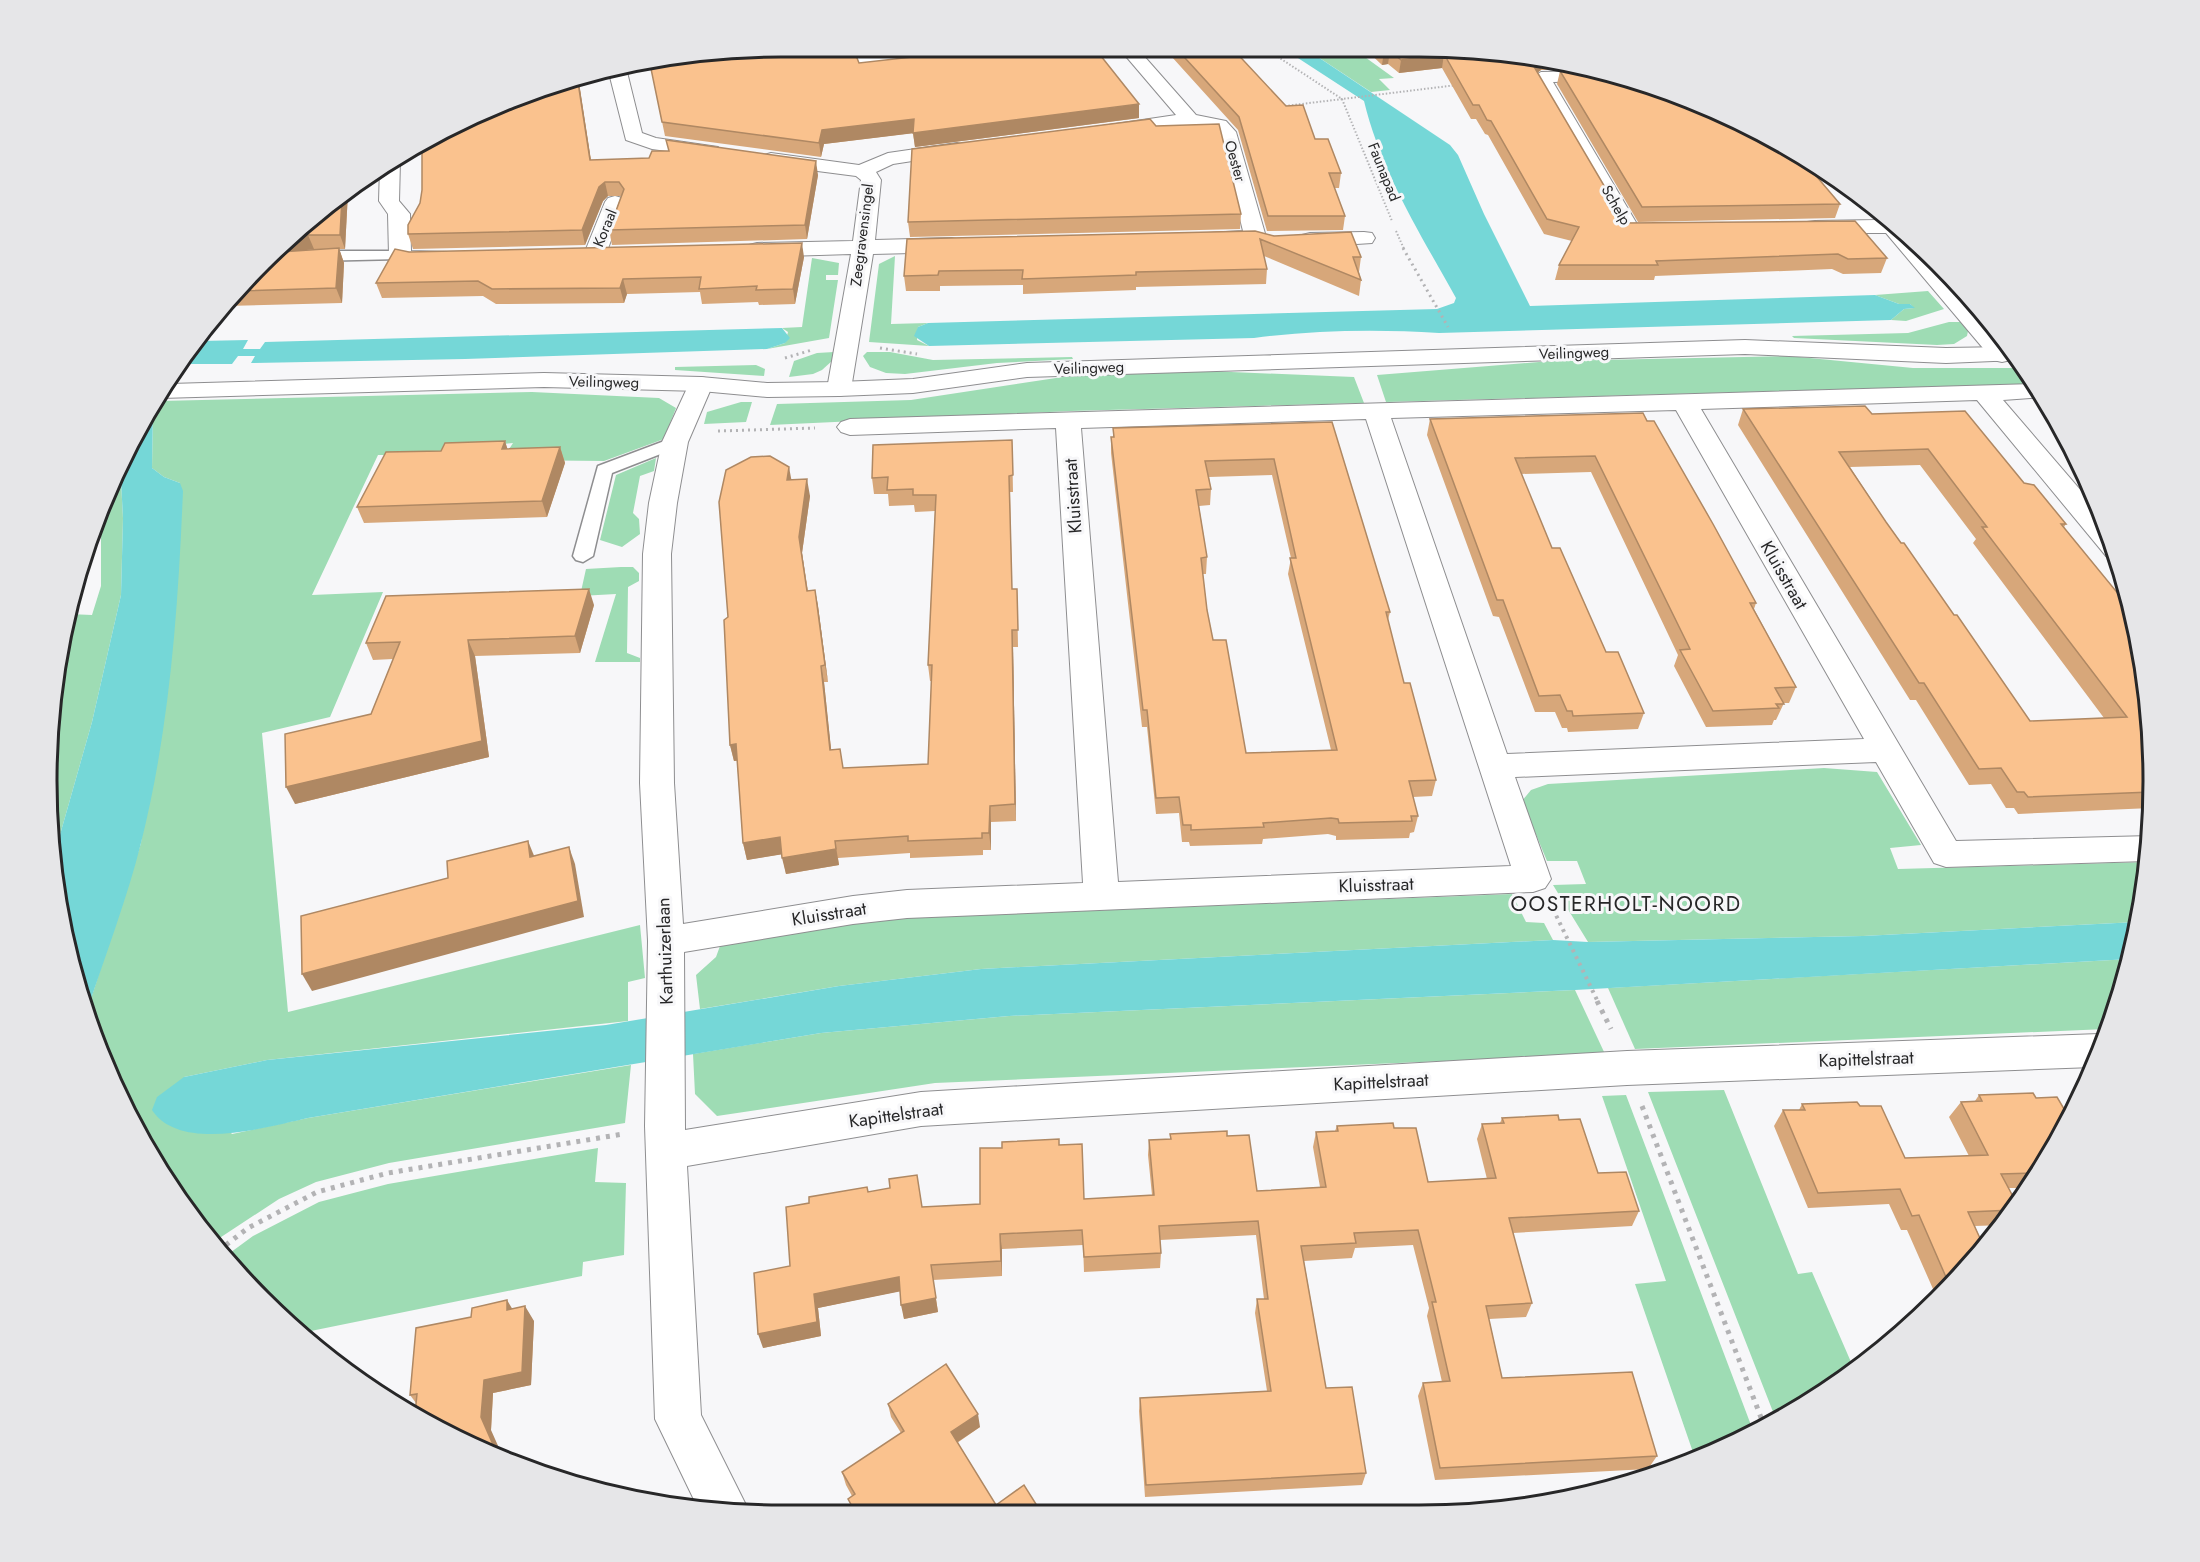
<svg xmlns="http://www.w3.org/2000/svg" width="2200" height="1562" viewBox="0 0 2200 1562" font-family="Jost,sans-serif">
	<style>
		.green { fill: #9edcb4 }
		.water { fill: #75d7d7 }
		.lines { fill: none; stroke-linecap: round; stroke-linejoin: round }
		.service-casing { stroke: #8e8e90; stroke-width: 3 }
		.minor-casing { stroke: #8e8e90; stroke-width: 2 }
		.tertiary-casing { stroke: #8e8e90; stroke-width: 2 }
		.path-far3 { stroke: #b3b3b5; stroke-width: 2; stroke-dasharray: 1.5 2; stroke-linecap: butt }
		.path-far2 { stroke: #b3b3b5; stroke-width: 3; stroke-dasharray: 2 4; stroke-linecap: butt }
		.path-far1 { stroke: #b3b3b5; stroke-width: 4; stroke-dasharray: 3 4.5; stroke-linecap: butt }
		.path { stroke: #b3b3b5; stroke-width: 5; stroke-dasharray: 4 6; stroke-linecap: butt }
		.service { fill: #fff; fill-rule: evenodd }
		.minor { fill: #fff; fill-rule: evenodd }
		.tertiary { fill: #fff; fill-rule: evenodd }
		.wall { fill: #d7a77a; fill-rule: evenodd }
		.shaded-wall { fill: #af8863 }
		.building { fill: #fac28e; stroke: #af8863; stroke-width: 1.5; fill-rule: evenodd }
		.labels { text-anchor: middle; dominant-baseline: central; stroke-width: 6; stroke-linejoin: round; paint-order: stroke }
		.far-street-label { font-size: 15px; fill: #272728; stroke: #f7f7f9 }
		.street-label { font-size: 18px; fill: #272728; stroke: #f7f7f9 }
		.quarter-label { font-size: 21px; letter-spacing: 1.5px; fill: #272728; stroke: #f7f7f9 }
		.rim { fill: none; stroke: #272728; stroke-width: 3 }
	</style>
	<rect width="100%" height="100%" fill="#f7f7f9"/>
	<g class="green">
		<path d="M837,47H997L889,58L843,50Z"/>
		<path d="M1303,47H1351L1394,78L1379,79L1390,90L1371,92Z"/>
		<path d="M895,256L891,324L928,323L918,327L917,340L929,346L869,342L879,264Z"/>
		<path d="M812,258L839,263L838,275H826V280H838L829,338L767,349L785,343L788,332L782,328L802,327Z"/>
		<path d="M1928,291L1944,309L1906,321L1891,320L1904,309L1914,308L1910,304H1899L1875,295Z"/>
		<path d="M1949,322H1962L1968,331L1967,336L1954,344L1937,345L1794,338L1792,336L1908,333Z"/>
		<path d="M834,352L833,360L822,370L813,374L789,377L794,361L817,353Z"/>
		<path d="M867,352H890L933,360L1072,357L1073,359L997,363L905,374L886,373L870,367L863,356Z"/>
		<path d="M1789,356L1913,368H2022L2034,384L1386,402L1377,375L1551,361Z"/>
		<path d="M756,365L765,369L764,376L675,370V367Z"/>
		<path d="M1208,371L1354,377L1364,403L1071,411L770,425L777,404L911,400L1076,375Z"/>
		<path d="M532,392L659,398L676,408L664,439L604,461L502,460L513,443L451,450L454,455H378L312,595L383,592L330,717L262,733L288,1012L640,925L645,978L628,982V1021L267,1060L184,1077L232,1134L308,1118L631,1065L625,1123L389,1163L316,1182L279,1199L212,1243L170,1189L103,1062L88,1008L141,843L180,483L164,477L152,468L153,411L159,401Z"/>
		<path d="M741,402H752L746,422L704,424L707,412Z"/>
		<path d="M656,458L654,471L640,476L633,513L639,519L640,534L622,547L600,540L616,475Z"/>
		<path d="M120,462L123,518L121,595L92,722L52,863L47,781L61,638L69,614L92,615L101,586V519Z"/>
		<path d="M621,567H633L639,573V581L628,587L627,653L640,658V662H595L616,594L580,596L586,569Z"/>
		<path d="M1824,768L1877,772L1921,845L1890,848L1898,869L2147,862L2137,922L1863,936L1588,942L1553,885L1586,884L1577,861H1547L1522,801L1531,790L1548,784Z"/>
		<path d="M1512,894L1526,922L1544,923L1553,940L981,969L839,986L700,1009L696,975L716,957L720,946L813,928L886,919Z"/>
		<path d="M2130,959L2106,1029L1635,1049L1608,988Z"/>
		<path d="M1575,990L1605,1054L935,1083L717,1116L695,1094L693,1054L821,1033L1009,1016Z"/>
		<path d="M1724,1090L1798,1274L1812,1272L1854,1369L1777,1422L1648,1092Z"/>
		<path d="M1626,1095L1754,1433L1696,1461L1635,1284L1666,1281L1602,1096Z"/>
		<path d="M598,1148L595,1182L626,1183L624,1255L583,1262L582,1276L301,1333L223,1258L253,1236L319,1202L388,1184Z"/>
	</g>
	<g class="water">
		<path d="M1281,47H1303L1450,145L1458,155L1484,214L1530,306L1875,295L1899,304H1910L1915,308L1904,309L1891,320L1439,333C1377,329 1315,330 1254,338L929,346L914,336L918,327L928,323L1437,309L1454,303L1456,298C1421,235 1381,172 1364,101Z"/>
		<path d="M782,328L790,338L785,343L767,349L465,359L251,363L255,356H238L232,364H184L199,341L248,340L243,349H260L265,342Z"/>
		<path d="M153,410L152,468L164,477L180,483L183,491C178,610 170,727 141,843C127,899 106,953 88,1008L53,877L52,863L92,722L121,595L123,518L120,462Z"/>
		<path d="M2137,922L2130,959L1575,990L1009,1016L821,1033L308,1118C267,1127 180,1153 152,1110L157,1097L184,1077L267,1060L606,1025L839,986L981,969L1553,940L1588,942L1863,936Z"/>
	</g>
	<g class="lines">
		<g class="service-casing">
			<g id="service">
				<path d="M314,251H400L407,255L400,259L314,261L265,265L274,257Z"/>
				<path d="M675,437L684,442L681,446L612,473L593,556L583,562L576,560L573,556L598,466Z"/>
			</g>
		</g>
		<g class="minor-casing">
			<g id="minor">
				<path d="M820,47C842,45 862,57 886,56C898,56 924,47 932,58L929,62C902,69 839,73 820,47Z"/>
				<path d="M1118,47H1136L1196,115L1226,121L1236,132L1266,237L1263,242L1208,243L1205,238L1208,233L1243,231L1220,137C1199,114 1138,132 1109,136L1102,134L1099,130L1102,126L1176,115Z"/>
				<path d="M626,68L642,133L656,138L718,147L721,151L718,155L711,157L652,149L626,140L608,69Z"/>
				<path d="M1595,71L1611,76L1602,81L1553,82L1637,224L1676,225L1679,230L1676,235L1622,236L1532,77L1541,72Z"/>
				<path d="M957,143L964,145L967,149L964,153L893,164L876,172L881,180L875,240L952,238L960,240L963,245L960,250L952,252L873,254L851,389L848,394L839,396L830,394L827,389L851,254L757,257L749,255L746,250L749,245L757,243L853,241L861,180L856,176L771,165L764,163L761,159L764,155L771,153L859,165L888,153Z"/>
				<path d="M397,157L400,161L399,201L410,214L411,251L447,252L450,257L447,262L414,265L392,260L389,255L388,214L379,201L380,167Z"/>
				<path d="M615,196L622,198L625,202L606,254L603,259H587L584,254L605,202L608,198Z"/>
				<path d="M1875,208C1925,245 1963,295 2004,342L2014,356L2011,360L2002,362L1993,360L1886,233H1815L1807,232L1804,227L1807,222L1815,221L1876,220L1870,213Z"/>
				<path d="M1364,232L1372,233L1375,238L1372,243L1310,247L1302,245L1299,240L1302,235L1310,233Z"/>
				<path d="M701,377L710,379L713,384L688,442L677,503L671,554L674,783L683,924L853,896L907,890L1083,883L1056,428L850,435L841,432L837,427L841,422L850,419L2034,384L2043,397L2003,400L2101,514L2118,558L2106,556L1977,400L1701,409L1956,841L2151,836L2147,861L1946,867L1934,863L1876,762L1515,777L1551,879L1545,888L1533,892L907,918L853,924L684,952L685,1130L921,1092L1627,1051L2099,1034L2104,1036L2093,1067L1627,1085L921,1126L687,1166L701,1415L750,1513L733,1514L698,1508L655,1419L645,1126L648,941L640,783L643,554L649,503L662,442L689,384L692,379ZM1676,410L1864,739L1507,754L1391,418ZM1366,419L1511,866L1118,882L1081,428Z"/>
			</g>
		</g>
		<g class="tertiary-casing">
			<path id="tertiary" d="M1745,340L1946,348L2007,347L2017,360L1946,363L1745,354L1027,377L913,393L839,396L767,397L701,391L544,387L161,398L170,384L544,373L701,377L767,383L839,382L913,379L1027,363Z"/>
		</g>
		<g class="path-far3">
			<path d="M1263,47L1342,99L1392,221"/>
			<path d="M1285,106L1457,85"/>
			<path d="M1396,231L1404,249"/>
		</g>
		<g class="path-far2">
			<path d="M1403,248L1448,327"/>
			<path d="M880,348L917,354"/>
			<path d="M785,358L812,350"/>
			<path d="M718,431L815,428"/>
		</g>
		<path class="path-far1" d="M1553,909L1598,1002"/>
		<g class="path">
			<path d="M1597,1001L1611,1029"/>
			<path d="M1642,1106L1765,1428"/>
			<path d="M218,1251L248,1228L317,1192L388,1173L623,1134"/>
		</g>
		<use href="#service" class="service"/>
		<use href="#minor" class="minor"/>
		<use href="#tertiary" class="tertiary"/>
	</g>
	<g class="wall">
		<path d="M1162,46H1230L1315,139L1341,173L1339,188H1334L1345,216L1343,230L1267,231L1238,130Z"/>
		<path d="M1362,46H1419L1563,61L1590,69L1541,70L1537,73L1626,223L1887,258L1881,273L1843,274L1832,269L1655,276L1654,280H1555L1559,265L1572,241L1544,234L1488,135L1485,134L1476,119H1471L1442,68L1399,73L1388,64L1382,65Z"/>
		<path d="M859,63L1139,118L915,147L913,133L824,144L821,157L665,136L650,64Z"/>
		<path d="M1560,71L1840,204L1835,218L1638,222L1557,84Z"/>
		<path d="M578,76L591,160L818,175L807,239L612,245L609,230L621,196H608L603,201L585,245L413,249L408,234L420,203L422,190L500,103Z"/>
		<path d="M1156,126L1241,214L1240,229L910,237L908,222Z"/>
		<path d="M348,192L345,249H339L344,263L342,303L226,306L225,303L229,297ZM314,249H332L303,250Z"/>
		<path d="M1255,231L1361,257L1359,272L1361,280L1359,296L1264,256L1267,269L1266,284L1136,287V290L1023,294V285L940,286V291H906L904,276L907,239Z"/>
		<path d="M409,252L804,257L795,304L759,305L758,302L702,304L700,292L627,294L624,303L496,304L483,296L382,298L376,283Z"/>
		<path d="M1743,409L1872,414L2024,483L2066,524L2064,527L2147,685L2151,808L2018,814L2014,808H2006L1991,784L1969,785L1916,700H1910L1738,425ZM1920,465L1976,539L1973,543L2104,718L2030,721L1954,615L1886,522L1850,467Z"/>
		<path d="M1643,413L1756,603L1754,609L1796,687L1789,703H1784L1776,720H1774L1772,725L1706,727L1674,666L1678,655L1591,472L1521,474L1552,548L1606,652L1644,713L1638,729L1568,732L1567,728H1562L1555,712H1535L1499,617L1493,616L1427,435L1430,419Z"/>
		<path d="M1332,422L1390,612L1388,620L1404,683L1436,780L1432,796L1413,797L1418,816L1414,832L1410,833L1409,838L1336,840V836L1328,834L1263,839L1262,844L1190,846L1189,842H1182L1179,813L1156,814L1147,727H1142L1111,453V437H1113V428ZM1272,475L1291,558L1288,574L1331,750L1246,753L1213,640L1207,610L1203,574H1206L1207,557L1199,506L1210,505L1211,489L1209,477Z"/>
		<path d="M1012,440L1013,492H1010L1012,589H1017L1018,647H1013L1016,821L991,822V850H983V855L910,858V853L838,858L839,865L786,874L782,854L747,860L743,843L737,761H734L730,745L728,617L791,480L810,496L802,553L808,591L815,590L818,606L828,682H824L831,750L843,768L928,764L932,681H930L928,665L935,511L915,512L914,505L889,506L888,494H874L872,478Z"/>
		<path d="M505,441L507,449L560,447L565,463L547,517L364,523L357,507Z"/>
		<path d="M594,605L580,653L475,656L489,757L295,804L371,714L393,659L373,660L366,643Z"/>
		<path d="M1979,1095L2036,1098L2070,1119L2027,1188H2008L2017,1204L2004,1225L1975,1226L1984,1247L1937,1298L1907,1230H1901L1889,1204L1808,1208L1774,1126L1783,1110H1799L1802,1104L1860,1106L1905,1158L1969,1156L1949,1117L1961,1102L1975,1101Z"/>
		<path d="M1502,1118L1559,1120L1598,1173L1639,1211L1632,1226L1513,1233L1532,1303L1526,1317L1489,1319L1502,1378L1657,1456L1648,1469L1435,1480L1418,1396L1423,1383L1442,1382L1427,1316L1429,1308L1413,1245L1355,1248L1352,1258L1304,1261L1326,1388L1366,1473L1362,1485L1145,1497L1139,1411L1140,1398L1267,1391L1255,1313L1257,1299H1264L1256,1235L1160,1240L1161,1253L1160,1268L1084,1272L1083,1245L1002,1249V1276L933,1280L938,1312L904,1319L900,1291L851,1301L818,1308L821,1336L763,1348L790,1266L809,1203L867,1187L868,1192L922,1207L980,1204L1059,1145L1084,1199L1152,1195L1148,1155L1149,1140L1170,1139V1134L1227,1136L1257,1191L1320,1187L1313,1147L1316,1132L1335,1131L1337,1126L1394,1128L1428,1182L1487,1179L1477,1139L1482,1124L1500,1123Z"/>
		<path d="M513,1309L534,1321L531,1385L493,1393L491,1430L416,1403L410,1395Z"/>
		<path d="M888,1404L980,1427L957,1443L996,1505L1041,1512L854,1513L848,1499L852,1496L846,1485L842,1472L901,1433L891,1417Z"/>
	</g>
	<g class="shaded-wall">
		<path d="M1384,51H1390L1388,64L1382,65Z"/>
		<path d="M1444,54L1442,68L1399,73L1401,60Z"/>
		<path d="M1541,59H1543L1541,70L1530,78L1533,65Z"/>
		<path d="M577,76H578L593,174L590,160Z"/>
		<path d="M1139,104V118L915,147L913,133Z"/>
		<path d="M914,119L915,133L824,144L821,157L819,143L822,130Z"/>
		<path d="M816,161L818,175L807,239L805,225Z"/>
		<path d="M605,182L608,196L603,201L585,245L582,230L599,187Z"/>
		<path d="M348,192L345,249L340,235L342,198Z"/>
		<path d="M308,235L314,249L277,254L298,236Z"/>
		<path d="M802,243L804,257L795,304L793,289Z"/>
		<path d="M339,248L344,263L342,303L336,288Z"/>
		<path d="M623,279L627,294L624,303L620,288Z"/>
		<path d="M505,441L510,457L502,449Z"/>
		<path d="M560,447L565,463L547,517L542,501Z"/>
		<path d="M789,467L792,483L787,480Z"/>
		<path d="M807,479L810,496L802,553L810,607L799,537Z"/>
		<path d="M589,589L594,605L580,653L575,636Z"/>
		<path d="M815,590L818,606L828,682L825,665Z"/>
		<path d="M1012,630L1013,647L1016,821L1015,804Z"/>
		<path d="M468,640L475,656L489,757L295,804L286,787Z"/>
		<path d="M821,666L824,682L833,767L830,750Z"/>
		<path d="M736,744L740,760L734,761L730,745Z"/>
		<path d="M990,806L991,822V850L989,833Z"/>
		<path d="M780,837L784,854L747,860L743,843Z"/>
		<path d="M528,841L535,858L530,857Z"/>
		<path d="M835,841L839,865L786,874L782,858Z"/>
		<path d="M569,847L575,864L584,917L312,991L302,974Z"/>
		<path d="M1000,1234L1002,1249V1276L1001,1261Z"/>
		<path d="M899,1277L902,1291L818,1308L821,1336L763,1348L758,1334L814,1294Z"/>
		<path d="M933,1280L938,1312L904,1319L901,1305Z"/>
		<path d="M507,1300L516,1315L507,1310Z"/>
		<path d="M525,1306L534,1321L531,1385L493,1393L491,1430L503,1457L498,1456L481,1417L484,1380Z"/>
		<path d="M978,1414L980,1427L953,1445L951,1432Z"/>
	</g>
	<g class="building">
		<path d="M781,46H831L855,53L859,63L1011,46H1093L1139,104L913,133L914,119L822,130L819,143L662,122L650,64Z"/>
		<path d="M1174,46H1230L1286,106L1303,105L1315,139H1328L1341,173H1329L1345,216H1268L1239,117Z"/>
		<path d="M1378,46H1419L1541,59L1533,65L1626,223L1855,221L1887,258L1848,259L1838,254L1656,261L1658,265H1559L1579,227L1547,219L1491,121L1487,120L1479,105H1473L1444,54L1401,60L1390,51H1384Z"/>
		<path d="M1594,70L1700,102L1787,145L1795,151L1840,204L1642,207L1560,71Z"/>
		<path d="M577,76L590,160L649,158L652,151H669L666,140L816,161L805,225L609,230L624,189L619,182H605L599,187L582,230L408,234V225L420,203L422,190V144L500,103Z"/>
		<path d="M1150,119L1156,126L1219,124L1241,214L908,222L912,149Z"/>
		<path d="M342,198L340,235H308L298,236Z"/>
		<path d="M1255,231L1274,236L1351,232L1361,257H1353L1361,280L1260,239L1267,269L1136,272V275L1022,279L1023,270L939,271L938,275L904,276L907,239Z"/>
		<path d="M802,243L793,289L756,290L757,286L699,289L701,277L623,279L620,288L492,289L478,281L376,283L395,249L409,252Z"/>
		<path d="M339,248L336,288L235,291L280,252Z"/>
		<path d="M1865,406L1872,414L1965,411L2024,483L2034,485L2066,524H2061L2129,607L2147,685L2151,792L2028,797L2024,792H2017L2001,768L1979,769L1924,683H1919L1743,409ZM1928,449L1987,527H1982L2127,717L2030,721L1957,615H1954L1904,543H1901L1886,522L1839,452Z"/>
		<path d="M1643,413L1647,421H1654L1713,524L1756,603H1750L1796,687L1775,688L1784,704H1776L1779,708L1713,711L1680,650L1690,649L1595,456L1515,458L1552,548H1560L1606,652H1618L1644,713L1573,716L1572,711H1567L1560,695L1539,696L1503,600H1497L1430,419Z"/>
		<path d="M1332,422L1390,612H1386L1404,683H1410L1436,780L1409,781L1418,816H1411L1412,821L1339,823L1338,819L1331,818L1263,823L1264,827L1191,830V825H1183L1179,797L1156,798L1147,710H1143L1111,437H1114L1113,428ZM1274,459L1296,558H1290L1337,750L1246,753L1226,640H1213L1207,610L1201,558L1207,557L1196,490L1211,489L1205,461Z"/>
		<path d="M1012,440L1013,475L1009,476L1012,589H1017L1018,630H1012L1015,804L990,806L989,833H982V838L908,841V836L835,841L836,849L782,858L780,837L743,843L736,744L730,745L724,620L728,617L719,502L726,470L751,457L770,456L789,467L787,480L807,479L799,537L807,591L815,590L825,665L821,666L830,750L840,749L843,768L928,764L932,665H928L936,495H913V489L887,490L888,477L872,478L873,445Z"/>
		<path d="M505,441L502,449L560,447L542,501L357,507L386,452L441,451L445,443Z"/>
		<path d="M589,589L575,636L468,640L482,741L286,787L285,734L371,714L400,642L366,643L386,596Z"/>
		<path d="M528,841L530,857L569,847L578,901L302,974L301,916L448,878L447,861Z"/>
		<path d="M2033,1093L2036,1098L2057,1097L2070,1119L2036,1173L2001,1174L2017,1204L2013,1210L1968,1212L1984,1247L1949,1284L1919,1215L1912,1216L1900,1189L1818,1193L1783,1110H1805L1802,1104L1857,1102L1860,1106H1881L1905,1158L1988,1155L1961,1102L1982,1101L1979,1095Z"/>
		<path d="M1558,1115L1559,1120L1580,1119L1598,1173L1626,1172L1639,1211L1509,1218L1532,1303L1486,1306L1502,1378L1632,1372L1657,1456L1440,1468L1423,1383L1450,1381L1432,1302H1436L1418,1230L1354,1233L1356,1243L1301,1246L1326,1388L1352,1387L1366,1473L1146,1485L1140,1398L1271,1391L1257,1299H1268L1258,1221L1159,1226L1161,1253L1084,1257L1082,1230L1000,1234L1001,1261L931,1265L936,1298L901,1305L899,1277L848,1287L814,1294L817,1322L758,1334L754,1273L790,1266L786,1207L809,1203V1197L867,1187L868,1192L890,1188L889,1179L917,1175L922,1207L980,1204V1148H1002V1142L1059,1139V1145L1082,1144L1084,1199L1154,1195L1149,1140L1171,1139L1170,1134L1227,1131V1136L1249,1135L1257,1191L1326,1187L1316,1132L1338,1131L1337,1126L1393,1123L1394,1128H1416L1428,1182L1496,1178L1482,1124L1504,1123L1502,1118Z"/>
		<path d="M507,1300V1310L525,1306L522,1372L484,1380L481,1417L498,1456L456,1440L415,1414L417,1394L410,1395L416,1328L471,1317L472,1308Z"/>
		<path d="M946,1364L978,1414L951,1432L996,1505L1024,1485L1041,1512L856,1513L848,1499L855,1494L842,1472L904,1431L888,1404Z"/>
	</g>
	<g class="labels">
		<g class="far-street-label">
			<text transform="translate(1235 161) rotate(74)">Oester</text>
			<text transform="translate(1384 172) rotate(68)">Faunapad</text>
			<text transform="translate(1616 205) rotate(60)">Schelp</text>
			<text transform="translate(605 228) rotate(-68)">Koraal</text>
			<text transform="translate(862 235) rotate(-83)">Zeegravensingel</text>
			<text transform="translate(1574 353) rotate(-2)">Veilingweg</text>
			<text transform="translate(1089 368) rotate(-2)">Veilingweg</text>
			<text transform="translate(604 382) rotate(1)">Veilingweg</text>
		</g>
		<g class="street-label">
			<text transform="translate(1073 496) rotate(-94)">Kluisstraat</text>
			<text transform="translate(1784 575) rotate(60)">Kluisstraat</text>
			<text transform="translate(1376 885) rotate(-2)">Kluisstraat</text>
			<text transform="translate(829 914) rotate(-9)">Kluisstraat</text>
			<text transform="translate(665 951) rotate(-92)">Karthuizerlaan</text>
			<text transform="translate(1866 1059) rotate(-2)">Kapittelstraat</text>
			<text transform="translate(1381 1082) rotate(-3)">Kapittelstraat</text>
			<text transform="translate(896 1115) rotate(-8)">Kapittelstraat</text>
		</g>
		<g class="quarter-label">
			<text x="1626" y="904">OOSTERHOLT-NOORD</text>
		</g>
	</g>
	<path d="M0 0H2200V1562H0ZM781 57H1419A724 724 0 0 1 2143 781V781A724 724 0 0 1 1419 1505H781A724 724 0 0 1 57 781V781A724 724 0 0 1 781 57Z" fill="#e6e6e8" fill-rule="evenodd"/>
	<path class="rim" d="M781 57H1419A724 724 0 0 1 2143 781V781A724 724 0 0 1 1419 1505H781A724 724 0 0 1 57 781V781A724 724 0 0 1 781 57Z"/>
</svg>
